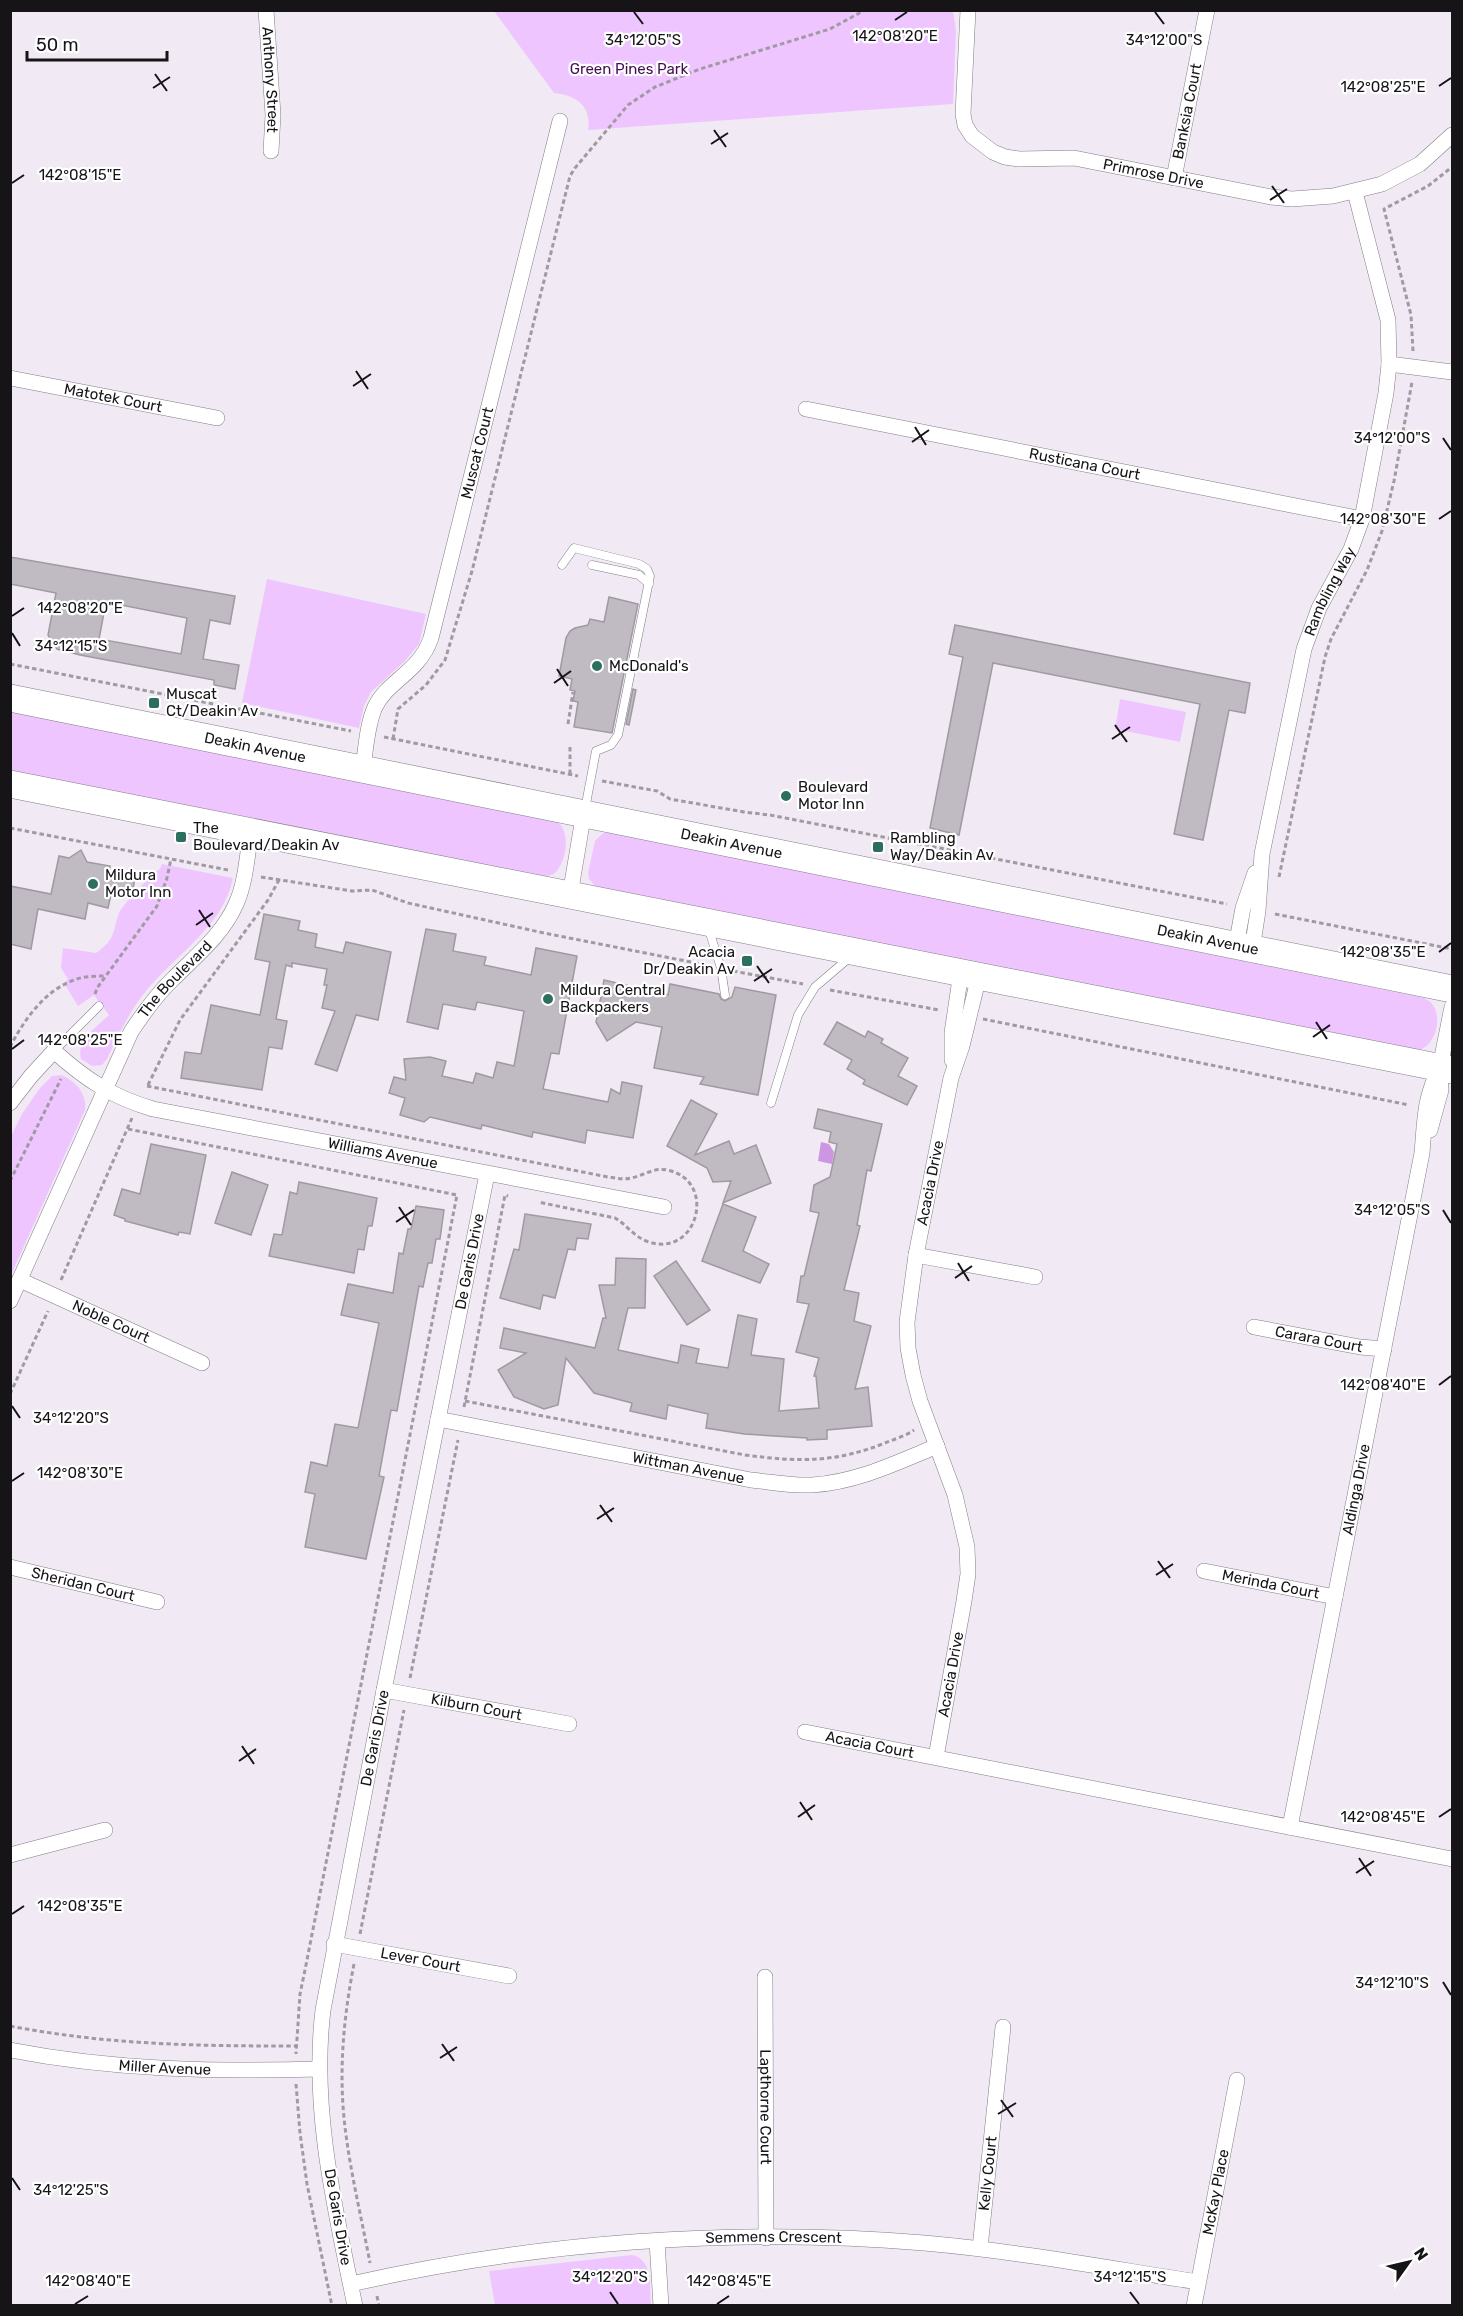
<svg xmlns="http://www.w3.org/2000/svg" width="1463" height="2316" viewBox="0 0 1463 2316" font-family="Rubik,sans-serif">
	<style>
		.green { fill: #efc5ff }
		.water { fill: #ce95e3 }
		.building { fill: #c0bac3; stroke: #a099a2; stroke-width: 1.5; fill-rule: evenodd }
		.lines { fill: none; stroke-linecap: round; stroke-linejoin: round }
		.lane-casing { stroke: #837c85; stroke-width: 9 }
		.street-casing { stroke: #837c85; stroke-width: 16 }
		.highway-casing { stroke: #837c85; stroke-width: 28 }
		.path { stroke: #a09ba2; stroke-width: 3; stroke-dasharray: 4.5 3; stroke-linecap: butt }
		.lane { stroke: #fff; stroke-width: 8 }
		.street { stroke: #fff; stroke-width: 15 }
		.highway { stroke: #fff; stroke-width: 27 }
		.ticks { fill: none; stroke: #161417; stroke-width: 2 }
		.poi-dot { fill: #2d6f5f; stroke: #fff; stroke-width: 2 }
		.labels { text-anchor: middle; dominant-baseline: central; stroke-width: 4.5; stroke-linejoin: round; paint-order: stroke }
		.park-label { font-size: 15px; fill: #440e54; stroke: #fff }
		.street-label { font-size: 15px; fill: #161417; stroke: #fff }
		.poi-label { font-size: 15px; fill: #161417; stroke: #fff; text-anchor: start }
		.ticks-label { font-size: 15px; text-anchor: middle; fill: #161417; stroke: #fff; stroke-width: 4.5; stroke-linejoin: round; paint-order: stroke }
	</style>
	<rect width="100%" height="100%" fill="#f1eaf4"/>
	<g class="green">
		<path d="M494,11H953L956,31L953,104L588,130C592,106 576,95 554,93Z"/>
		<path d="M267,579L426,614L419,644L405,661L371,692L364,706L359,728L242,703Z"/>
		<path d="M1120,699L1186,712L1180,742L1115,729Z"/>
		<path d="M10,711L555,820C572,830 567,862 554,874L544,877L11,772Z"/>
		<path d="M613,832L1424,998C1445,1006 1439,1043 1420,1050L596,887L589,879L588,873L595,841L603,833Z"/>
		<path d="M162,864L233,878C223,927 176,954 146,991C129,1011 119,1035 107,1059L102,1065L92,1066L81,1059C76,1040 97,1027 109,1015L94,995L78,1006L64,983L68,979L61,968L63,948L96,953C116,939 112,933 119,913C120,908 147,881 153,873L160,869Z"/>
		<path d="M61,1075C76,1081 87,1094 85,1110L11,1275V1136L22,1114L40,1088L52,1076Z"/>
		<path d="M632,2255C654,2260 649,2287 651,2305H495L489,2271Z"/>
	</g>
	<path class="water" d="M821,1142L829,1144L834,1152L832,1164L818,1161Z"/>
	<g class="building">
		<path d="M10,557L235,596L230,624L210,620L203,659L239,665L235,689L214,685V680L80,655L57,649L48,635L56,593L10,584ZM106,602L187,618L181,654L99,639Z"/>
		<path d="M609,597L638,604L612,733L574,727L578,702L573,701L575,691L570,690L572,679L559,676L566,638L570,631L575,628L588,625L590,619L604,622Z"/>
		<path d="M955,625L1250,683L1245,713L1229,710L1203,840L1174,834L1200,704L993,663L959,835L930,828L963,657L949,654Z"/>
		<path d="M633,689L636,690L629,725L626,724Z"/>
		<path d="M81,850L87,862L110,866L109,872L135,878L132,894L112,890L108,908L88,903L85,919L38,909L31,949L10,944V886L51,894L59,856L69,858Z"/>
		<path d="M264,914L300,921L298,930L317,934L315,947L343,953L346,942L391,952L378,1020L356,1015L337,1071L315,1064L335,1011L322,1008L327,985H324L327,969L292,963V967L286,965L276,1019L287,1021L282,1049L269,1047L262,1090L181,1078L185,1052L201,1054L211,1005L260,1015L270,962L255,959Z"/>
		<path d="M426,929L456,934L453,951L486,957L484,965L531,975L536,948L577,956L559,1054L551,1053L543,1089L608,1102L611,1089L620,1094L622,1082L642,1086L633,1138L587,1130L585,1143L533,1132L532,1137L482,1125L481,1129L430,1117L424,1122L400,1115L405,1098L389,1093L394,1077L406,1080L404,1059L430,1057L446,1061L442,1076L473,1083L476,1073L493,1078L497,1062L514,1066L524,1011L477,1002L475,1010L443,1004L438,1029L407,1022Z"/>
		<path d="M604,980L668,995L670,984L719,994L721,999L725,1001L732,997L735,987L776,995L758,1095L700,1084L704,1077L654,1068L662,1027L636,1022L607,1041L596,1022Z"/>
		<path d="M837,1022L865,1037L868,1031L883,1039L881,1043L908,1058L898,1076L917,1086L907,1105L863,1084L865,1080L847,1069L852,1060L824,1044Z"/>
		<path d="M691,1100L717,1114L695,1155L729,1141L734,1154L756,1145L771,1183L723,1203L731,1181L713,1182L707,1168L667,1146Z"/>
		<path d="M818,1109L882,1124L871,1171L867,1170L857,1225L860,1226L844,1290L859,1293L854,1321L871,1326L855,1389L868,1387L872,1426L827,1430V1439L807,1440V1438L744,1434L706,1428L708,1414L668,1405L666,1419L630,1411L632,1403L594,1393L566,1358L558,1405L544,1409L514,1397L498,1370L526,1353L500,1348L504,1328L595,1348L603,1318H606L599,1285H615L616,1258L646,1259L645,1308H628L618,1350L678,1363L681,1345L699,1349L696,1363L728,1368L738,1315L757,1319L751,1355L784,1359L779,1411L819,1408L816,1376H814L819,1358L796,1352L809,1304L797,1302L801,1276H804L819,1213L810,1211L814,1185L830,1177L837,1144L829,1142L831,1132L814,1128Z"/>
		<path d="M151,1144L206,1155L190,1234L179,1232L178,1235L125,1221V1219L114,1215L122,1189L140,1194Z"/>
		<path d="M232,1172L268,1185L251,1235L215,1223Z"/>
		<path d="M299,1182L377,1198L372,1226H368L364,1250L358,1249L354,1273L269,1256L274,1234L282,1235L290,1192L297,1194Z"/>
		<path d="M723,1204L756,1217L743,1251L769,1264L760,1283L702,1261Z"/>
		<path d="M416,1206L444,1210L440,1239H436L432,1263H428L423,1287L419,1286L397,1411L391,1410L379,1476L384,1477L366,1559L305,1547L315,1494L305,1492L311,1462L327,1466L335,1424L358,1428L379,1323L341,1315L348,1284L393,1293L399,1253L403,1254L408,1229H411Z"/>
		<path d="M525,1214L591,1224L588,1239L577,1238L575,1250L568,1249L555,1298L543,1295L540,1309L500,1298L514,1249L519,1250Z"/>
		<path d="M676,1261L710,1310L687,1325L654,1276Z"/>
	</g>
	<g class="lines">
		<g class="lane-casing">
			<g id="lane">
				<path d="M562,565L574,548L639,564L647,569L650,576L618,735L611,745L596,751L585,809"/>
				<path d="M592,565L639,575L649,584"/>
				<path d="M708,927L721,968L725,995"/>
				<path d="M54,1051L99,1006"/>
				<path d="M771,1103L798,1015L815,987L849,958"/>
			</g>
		</g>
		<g class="street-casing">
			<g id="street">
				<path id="s1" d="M266,10L273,115L271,151"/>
				<path id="s2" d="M968,10L963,114L965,125L972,136L993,152L1005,157L1019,159L1074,158L1271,197L1292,199L1333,196L1382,184L1420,164L1452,135"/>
				<path id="s3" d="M1174,178L1207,10"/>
				<path d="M1389,364L1452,372"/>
				<path id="s4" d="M10,378L217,418"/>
				<path id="s5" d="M806,409L1362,519"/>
				<path id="s6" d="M363,767C366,748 367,725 375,707C388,680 419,673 431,638L560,121"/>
				<path d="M570,895L584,812"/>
				<path d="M1236,946L1243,908L1255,873"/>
				<path id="s7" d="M1252,949L1258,911L1262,854L1304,649L1319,608L1351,549L1362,519L1386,393L1389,364L1388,320L1355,192"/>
				<path d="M952,1060V1033L961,972"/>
				<path id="s8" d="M10,1103L31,1076L54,1051C85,1079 112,1097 153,1109L664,1207"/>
				<path d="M1430,1130L1441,1090L1440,1067L1452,1007"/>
				<path d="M916,1255L1035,1277"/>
				<path id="s9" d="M20,1280L202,1363"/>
				<path id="s10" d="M10,1301L131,1032C144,1012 157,994 174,978C197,955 223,934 236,904C246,882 247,855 251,832"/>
				<path id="s11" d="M1254,1327L1360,1347L1384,1349"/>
				<path id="s12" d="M438,1419L751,1480C771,1482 792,1486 812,1485C857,1482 896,1463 937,1446"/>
				<path id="s13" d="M10,1567L157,1602"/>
				<path id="s14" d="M1204,1571L1335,1597"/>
				<path id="s15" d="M384,1690L569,1724"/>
				<path id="s16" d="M805,1732L1452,1859"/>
				<path id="s17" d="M936,1757L964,1601L968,1574L967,1547L955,1495L920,1401L913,1375L908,1348L907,1322L916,1255L951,1078L962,1046L979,976"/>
				<path id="s18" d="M1290,1827L1422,1153C1425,1118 1424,1099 1440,1067"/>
				<path d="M10,1855L105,1830"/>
				<path id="s19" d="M334,1944L509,1976"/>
				<path id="s20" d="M765,1977L766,2238"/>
				<path id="s21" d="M10,2050C113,2070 215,2072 319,2069"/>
				<path d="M657,2241L661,2306"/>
				<path id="s22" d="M980,2248L1003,2027"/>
				<path id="s23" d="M351,2284C536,2242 735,2227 924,2243C1016,2251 1107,2268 1198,2282"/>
				<path id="s24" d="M355,2306C335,2209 311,2109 323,2010L384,1690L487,1174"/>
				<path id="s25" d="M1194,2306L1237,2080"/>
			</g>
		</g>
		<g class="highway-casing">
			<g id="highway">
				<path id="s26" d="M10,698L1452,989"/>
				<path d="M10,784L1452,1070"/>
			</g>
		</g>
		<g class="path">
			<path d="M1413,351L1411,315L1384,209L1428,186L1452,167"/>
			<path d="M10,664L351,731"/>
			<path d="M568,724L573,692"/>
			<path d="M384,737L578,776"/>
			<path d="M393,739L398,709L426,685L445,660L472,571L570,176L575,168L628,105L655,87L700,69L830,29L865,10"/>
			<path d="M570,747V775"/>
			<path d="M602,781L657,791L670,799L744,812L770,815L1227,904"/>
			<path d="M10,828L228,870"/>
			<path d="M261,877L352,891L372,890L408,903L544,933L706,965"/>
			<path d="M1279,877L1325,657L1331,639L1367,570L1382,531L1394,481L1412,382"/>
			<path d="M1275,914L1452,949"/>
			<path d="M733,971L803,984"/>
			<path d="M830,990L939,1010"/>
			<path d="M95,994L97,988L157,906L167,878L171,859"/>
			<path d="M983,1019L1409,1105"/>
			<path d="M10,1047C24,1020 44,991 74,980C84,976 96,976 106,976"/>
			<path d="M148,1085L180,1020L268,900L279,880"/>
			<path d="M147,1086L608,1177C616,1178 624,1180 631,1178C643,1176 654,1167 667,1170C718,1180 698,1258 649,1242C635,1238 627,1225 615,1218L538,1202"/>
			<path d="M128,1129L457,1195L305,1970L300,1994L296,2054"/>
			<path d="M10,1181L61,1079"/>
			<path d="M61,1280L132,1118"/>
			<path d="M10,1394L48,1311"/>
			<path d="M465,1401L745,1455C798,1462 835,1463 885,1443C895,1439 908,1435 914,1430"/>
			<path d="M464,1407L505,1195L508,1196"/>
			<path d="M410,1678L458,1440"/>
			<path d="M360,1934L404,1710"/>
			<path d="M354,1964C344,2015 339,2066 344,2118C349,2167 361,2215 370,2263"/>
			<path d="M10,2026C109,2045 197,2046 296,2046"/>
			<path d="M296,2084L300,2133L307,2184L332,2306"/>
			<path d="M377,2296L379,2306"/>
		</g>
		<use href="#lane" class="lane"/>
		<use href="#street" class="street"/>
		<use href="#highway" class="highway"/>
	</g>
	<path class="ticks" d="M634,12L643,24M1155,12L1164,24M895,20L907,12M155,74L167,91M1439,86L1451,78M153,88L170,77M714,130L726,147M711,144L728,133M12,183L24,175M1272,186L1284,203M1270,200L1287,189M356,371L368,389M353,386L371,374M915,427L926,445M1443,438L1451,450M912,442L929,430M1439,519L1451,511M12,616L24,608M12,633L20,646M557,669L568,686M554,683L571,671M1115,725L1127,742M1112,739L1130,727M199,910L210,927M196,925L213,913M1439,952L1451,943M757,966L769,983M754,981L772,969M1316,1022L1327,1039M1313,1037L1330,1025M12,1049L24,1040M399,1207L411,1225M1443,1210L1451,1223M396,1222L414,1210M958,1263L969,1281M955,1278L972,1266M1439,1385L1451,1376M12,1406L20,1418M12,1481L24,1473M600,1505L612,1522M597,1519L614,1508M1158,1561L1170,1578M1156,1575L1173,1564M242,1746L254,1764M239,1761L256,1749M800,1802L812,1820M798,1817L815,1805M1439,1817L1451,1809M1359,1858L1371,1876M1356,1873L1374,1861M12,1914L24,1906M1443,1982L1451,1995M442,2044L454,2061M440,2058L457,2047M1001,2100L1013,2117M998,2114L1016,2103M12,2178L20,2190M610,2292L618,2304M1130,2292L1139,2304M75,2304L88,2296M717,2304L729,2296"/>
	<g class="poi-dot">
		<circle cx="597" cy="666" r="6"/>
		<rect x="148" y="697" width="12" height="12" rx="3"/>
		<circle cx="786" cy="796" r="6"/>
		<rect x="175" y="831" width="12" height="12" rx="3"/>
		<rect x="872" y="841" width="12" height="12" rx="3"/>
		<circle cx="93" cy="884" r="6"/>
		<rect x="741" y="955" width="12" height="12" rx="3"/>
		<circle cx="548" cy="999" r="6"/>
	</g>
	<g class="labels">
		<g class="park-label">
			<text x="629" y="69">Green Pines Park</text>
		</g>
		<g class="street-label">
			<text stroke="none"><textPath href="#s1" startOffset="70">Anthony Street</textPath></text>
			<text stroke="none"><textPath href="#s3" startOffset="68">Banksia Court</textPath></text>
			<text stroke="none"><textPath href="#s2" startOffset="318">Primrose Drive</textPath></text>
			<text stroke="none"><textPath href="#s4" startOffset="105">Matotek Court</textPath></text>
			<text stroke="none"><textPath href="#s6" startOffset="342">Muscat Court</textPath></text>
			<text stroke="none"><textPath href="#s5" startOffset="284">Rusticana Court</textPath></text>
			<text stroke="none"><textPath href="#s7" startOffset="368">Rambling Way</textPath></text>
			<text stroke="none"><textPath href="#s26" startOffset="250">Deakin Avenue</textPath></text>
			<text stroke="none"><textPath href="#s26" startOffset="736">Deakin Avenue</textPath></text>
			<text stroke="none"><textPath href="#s26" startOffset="1222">Deakin Avenue</textPath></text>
			<text stroke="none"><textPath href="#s10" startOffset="364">The Boulevard</textPath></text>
			<text stroke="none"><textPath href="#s8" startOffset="418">Williams Avenue</textPath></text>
			<text stroke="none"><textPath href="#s17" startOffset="588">Acacia Drive</textPath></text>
			<text stroke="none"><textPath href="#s24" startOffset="1062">De Garis Drive</textPath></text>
			<text stroke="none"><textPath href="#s9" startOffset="100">Noble Court</textPath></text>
			<text stroke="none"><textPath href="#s11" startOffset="66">Carara Court</textPath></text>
			<text stroke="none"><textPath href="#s12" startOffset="255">Wittman Avenue</textPath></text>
			<text stroke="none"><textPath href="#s18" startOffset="344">Aldinga Drive</textPath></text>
			<text stroke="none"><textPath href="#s13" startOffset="75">Sheridan Court</textPath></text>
			<text stroke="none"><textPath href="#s14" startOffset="68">Merinda Court</textPath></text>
			<text stroke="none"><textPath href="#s17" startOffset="84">Acacia Drive</textPath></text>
			<text stroke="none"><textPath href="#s15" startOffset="94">Kilburn Court</textPath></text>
			<text stroke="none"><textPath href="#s24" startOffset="576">De Garis Drive</textPath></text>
			<text stroke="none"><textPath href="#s16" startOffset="66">Acacia Court</textPath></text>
			<text stroke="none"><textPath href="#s19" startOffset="88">Lever Court</textPath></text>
			<text stroke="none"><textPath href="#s21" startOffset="156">Miller Avenue</textPath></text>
			<text stroke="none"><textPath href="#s20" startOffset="130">Lapthorne Court</textPath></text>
			<text stroke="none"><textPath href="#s22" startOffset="75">Kelly Court</textPath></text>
			<text stroke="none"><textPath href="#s25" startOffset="116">McKay Place</textPath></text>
			<text transform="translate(338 2217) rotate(80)">De Garis Drive</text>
			<text stroke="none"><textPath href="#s23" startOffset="426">Semmens Crescent</textPath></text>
		</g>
		<g class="poi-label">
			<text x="609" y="666">McDonald's</text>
			<text x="166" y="694">Muscat<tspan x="166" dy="17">Ct/Deakin Av</tspan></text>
			<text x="798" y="787">Boulevard<tspan x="798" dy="17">Motor Inn</tspan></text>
			<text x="193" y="828">The<tspan x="193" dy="17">Boulevard/Deakin Av</tspan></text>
			<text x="890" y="838">Rambling<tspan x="890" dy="17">Way/Deakin Av</tspan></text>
			<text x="105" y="875">Mildura<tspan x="105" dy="17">Motor Inn</tspan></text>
			<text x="735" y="952" text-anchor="end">Acacia<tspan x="735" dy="17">Dr/Deakin Av</tspan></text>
			<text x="560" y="990">Mildura Central<tspan x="560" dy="17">Backpackers</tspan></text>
		</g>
	</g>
	<g class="ticks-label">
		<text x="895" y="41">142°08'20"E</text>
		<text x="643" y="45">34°12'05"S</text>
		<text x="1164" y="45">34°12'00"S</text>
		<text x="1383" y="92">142°08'25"E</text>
		<text x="80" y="180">142°08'15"E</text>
		<text x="1392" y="443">34°12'00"S</text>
		<text x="1383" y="524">142°08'30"E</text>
		<text x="80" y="613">142°08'20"E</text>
		<text x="71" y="651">34°12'15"S</text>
		<text x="1383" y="957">142°08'35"E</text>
		<text x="80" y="1045">142°08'25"E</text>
		<text x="1392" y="1215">34°12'05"S</text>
		<text x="1383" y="1390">142°08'40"E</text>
		<text x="71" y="1423">34°12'20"S</text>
		<text x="80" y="1478">142°08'30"E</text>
		<text x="1383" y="1822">142°08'45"E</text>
		<text x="80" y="1911">142°08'35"E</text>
		<text x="1392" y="1988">34°12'10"S</text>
		<text x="71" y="2195">34°12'25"S</text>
		<text x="610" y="2282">34°12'20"S</text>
		<text x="1130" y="2282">34°12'15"S</text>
		<text x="88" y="2286">142°08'40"E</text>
		<text x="729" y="2286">142°08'45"E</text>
	</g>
	<rect width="1463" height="2316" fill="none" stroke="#161417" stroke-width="24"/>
	<g transform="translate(1409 2262) rotate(56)" stroke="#ffffff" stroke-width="4.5" paint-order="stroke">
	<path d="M0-4.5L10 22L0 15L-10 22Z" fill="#161417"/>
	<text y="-9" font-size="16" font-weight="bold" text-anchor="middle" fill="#161417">N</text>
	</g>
	<path d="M27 51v9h140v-9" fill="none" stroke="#161417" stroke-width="3"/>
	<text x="36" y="51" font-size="18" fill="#161417" stroke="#ffffff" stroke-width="4.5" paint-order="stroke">50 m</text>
</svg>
